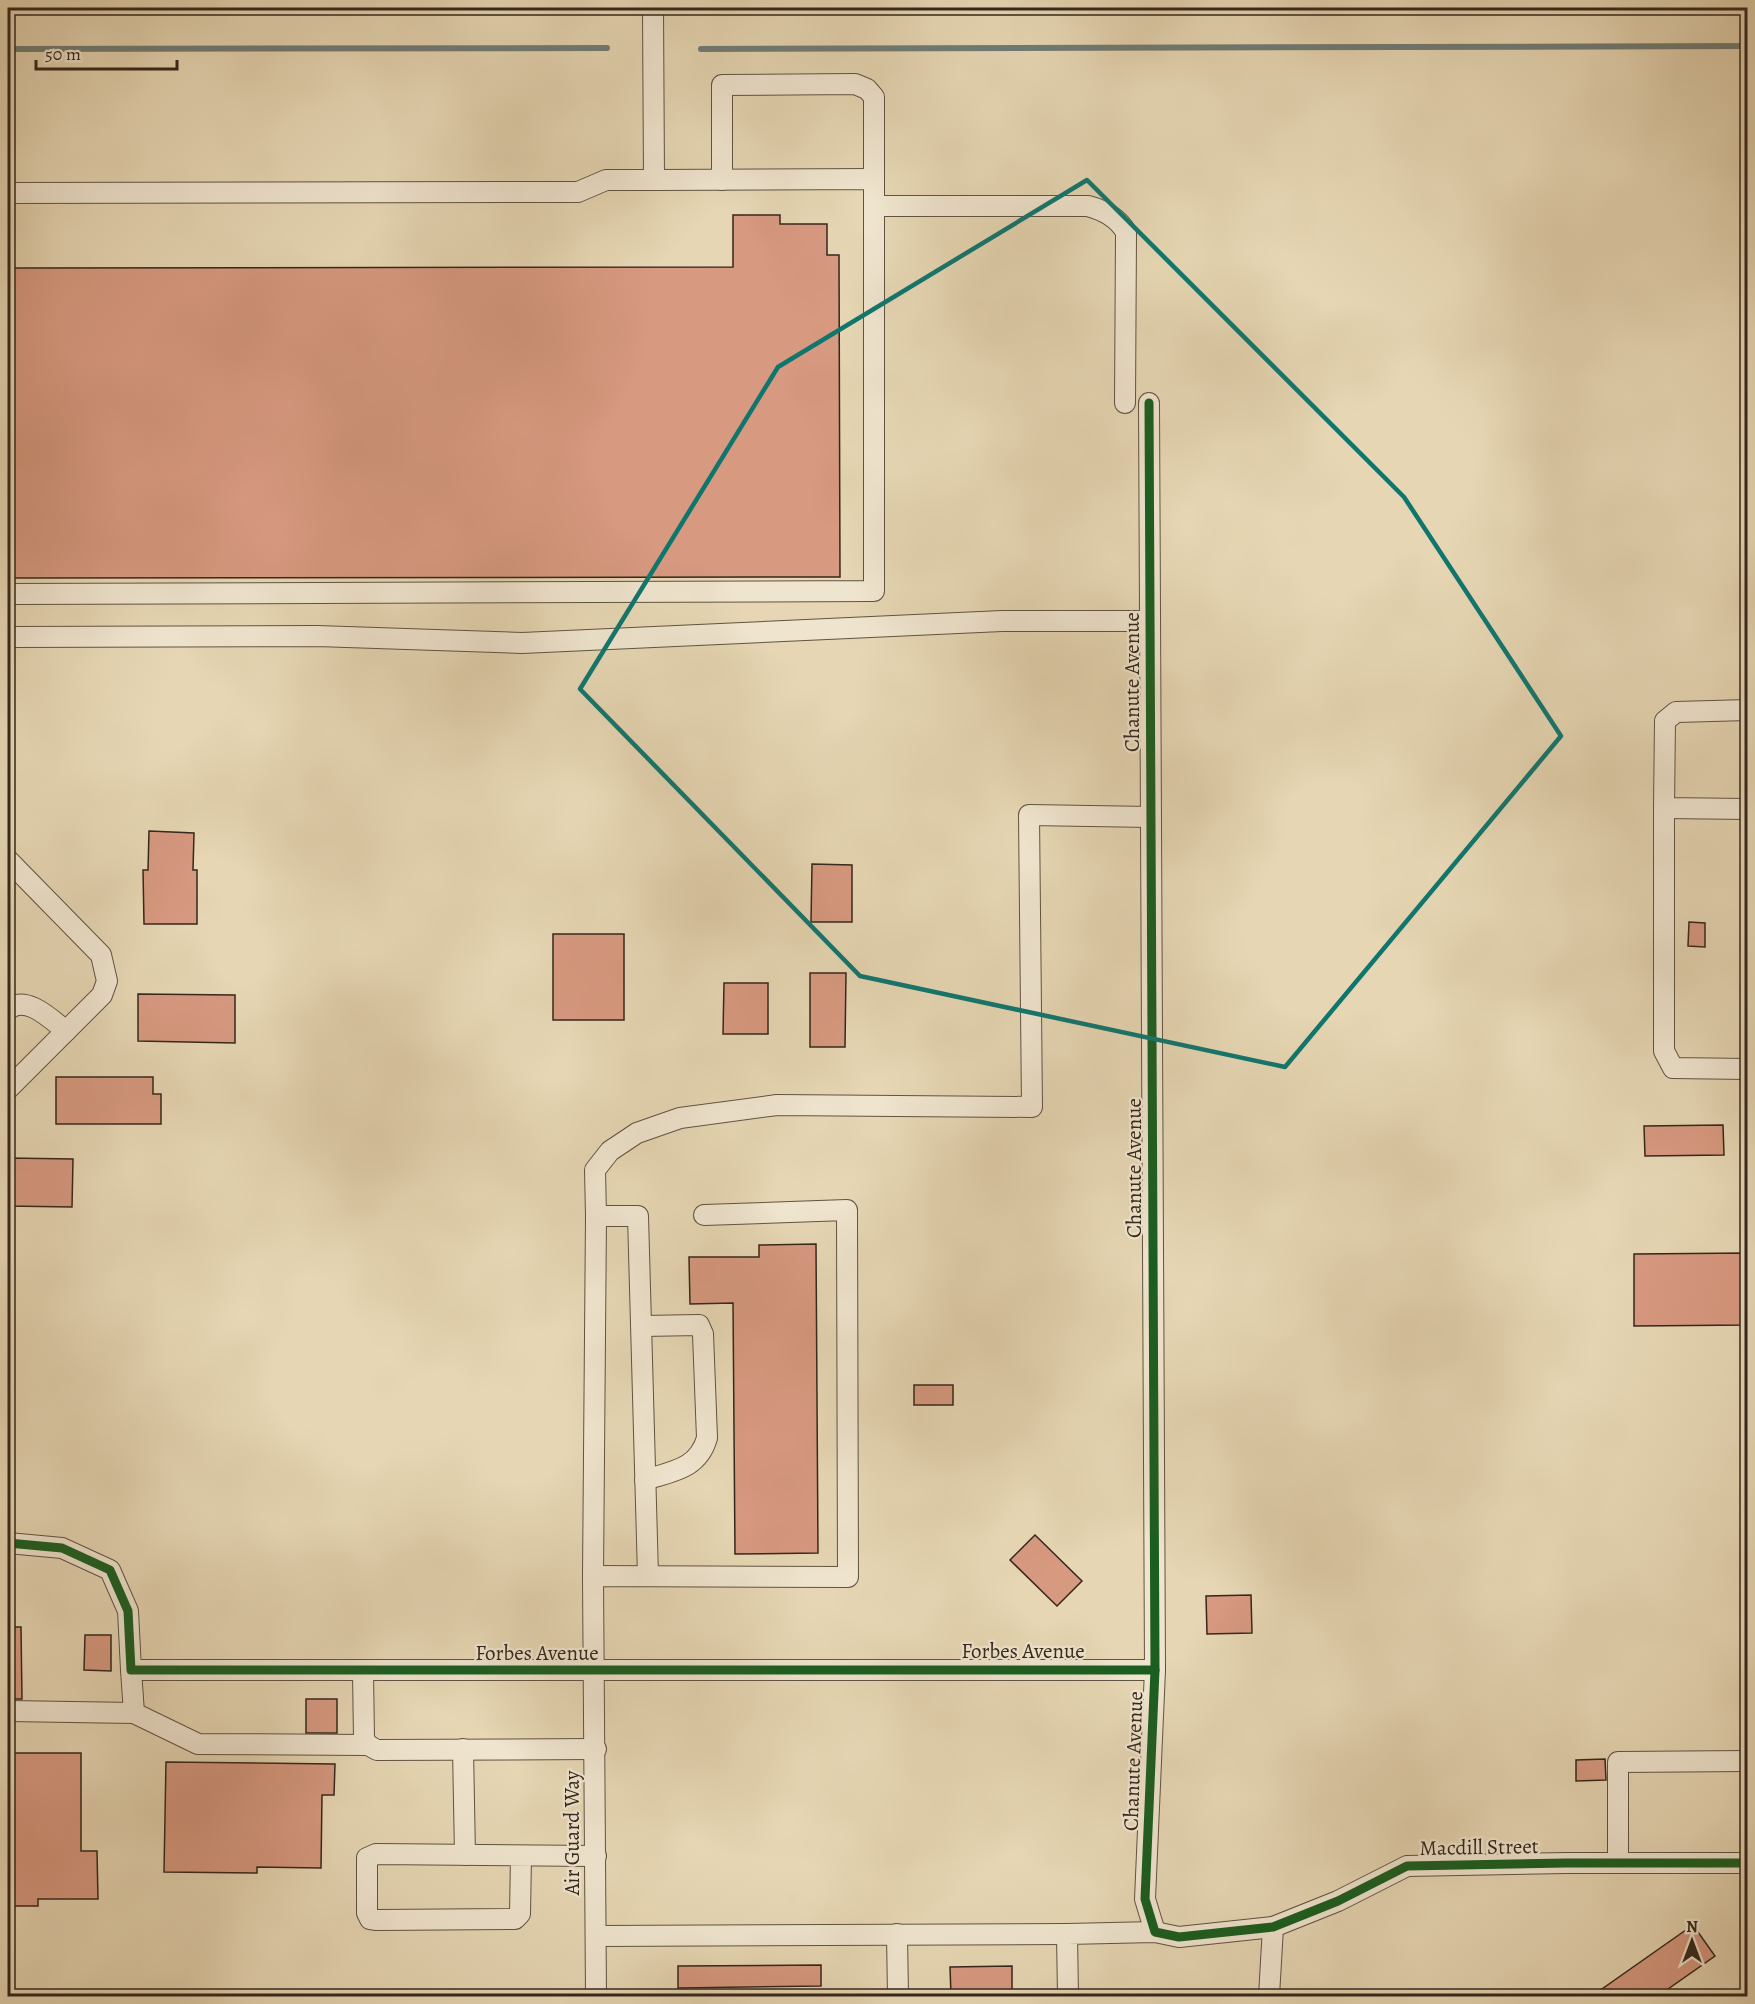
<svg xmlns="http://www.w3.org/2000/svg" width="1755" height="2004" viewBox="0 0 1755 2004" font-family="Alegreya,serif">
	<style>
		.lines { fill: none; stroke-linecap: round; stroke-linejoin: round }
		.stream { stroke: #707d77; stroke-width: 6 }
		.building { fill: #d79980; stroke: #34271c; stroke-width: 1.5 }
		.minor-casing { stroke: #605342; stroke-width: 22 }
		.minor { stroke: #efe4ce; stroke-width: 20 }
		.cycleway-casing { stroke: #efe4ce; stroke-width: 13 }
		.cycleway { stroke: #1b5e20; stroke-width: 9 }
		.marked { fill: none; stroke: #0f766e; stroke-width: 4.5; stroke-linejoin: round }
		.labels { text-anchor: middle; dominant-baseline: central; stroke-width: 4.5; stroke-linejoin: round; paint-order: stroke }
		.street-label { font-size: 21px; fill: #34271c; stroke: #efe4ce }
	</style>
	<rect width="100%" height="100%" fill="#e6d6b3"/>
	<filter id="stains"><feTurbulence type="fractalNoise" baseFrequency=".00333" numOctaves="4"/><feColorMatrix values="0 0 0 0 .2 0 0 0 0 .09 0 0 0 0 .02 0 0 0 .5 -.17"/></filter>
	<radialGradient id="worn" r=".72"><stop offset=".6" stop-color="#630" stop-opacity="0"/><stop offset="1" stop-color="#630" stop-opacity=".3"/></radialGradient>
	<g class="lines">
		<g class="stream">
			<path d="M8,49L607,48"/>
			<path d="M701,49L1748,46"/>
		</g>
	</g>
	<g class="building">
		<path d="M733,215H780V224H827V255H839L840,577L8,578V268L733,267Z"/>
		<path d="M149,831L194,833L193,870H197V924H144L143,870H148Z"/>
		<path d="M812,864L852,865V922H811Z"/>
		<path d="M1689,922L1705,923V947L1688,946Z"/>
		<rect x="553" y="934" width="71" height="86"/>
		<path d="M810,973H846L845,1047H810Z"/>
		<path d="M724,983H768V1034H723Z"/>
		<path d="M138,994L235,995V1043L138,1041Z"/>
		<path d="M56,1077H153V1094H161V1124H56Z"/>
		<path d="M1723,1125L1724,1155L1645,1156L1644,1126Z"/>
		<path d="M8,1158L73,1159L72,1207L8,1206Z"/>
		<path d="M816,1244L818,1553L735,1554L733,1303L690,1304L689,1257H759V1245Z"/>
		<path d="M1748,1253V1325L1634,1326V1254Z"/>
		<rect x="914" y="1385" width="39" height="20"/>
		<path d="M1035,1535L1082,1581L1057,1606L1010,1560Z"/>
		<path d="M1251,1595L1252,1633L1207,1634L1206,1596Z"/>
		<path d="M8,1627H21L22,1699H8Z"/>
		<path d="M85,1635H111V1671L84,1670Z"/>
		<rect x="306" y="1699" width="31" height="34"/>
		<path d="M8,1753H81V1851H97L98,1899H38V1906H8Z"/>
		<path d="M1605,1759L1606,1780L1576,1781V1760Z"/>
		<path d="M166,1762L335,1764L334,1795H322L321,1868L257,1867V1873L164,1872Z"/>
		<path d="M1693,1925L1715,1956L1658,1996H1592Z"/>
		<path d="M821,1965V1986L678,1988V1966Z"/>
		<path d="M1012,1966V1996H951L950,1967Z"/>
	</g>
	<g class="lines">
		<g class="minor-casing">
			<g id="minor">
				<path d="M722,180V85L855,84L867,89L874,97V179"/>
				<path d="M8,193L578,192L606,180H654"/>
				<path d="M874,206H1088C1103,210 1118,218 1126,232L1125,403"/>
				<path d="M1149,403L1155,1670L1145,1899L1155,1932"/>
				<path d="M8,594L874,591V179L654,180L653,8"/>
				<path d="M8,637L317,636L522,643L1002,621H1150"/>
				<path d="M1748,710L1676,712L1665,721L1664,808L1748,809"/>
				<path d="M1664,808V1051L1673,1068L1748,1069"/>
				<path d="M8,860L101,955L107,981L102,995L8,1089"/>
				<path d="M8,1010C25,993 52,1020 66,1031"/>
				<path d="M596,1216L595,1170L610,1151L637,1133L680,1118L777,1105L1032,1107L1029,815L1151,817"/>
				<path d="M643,1326L699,1325L703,1334L707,1438C698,1469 673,1471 645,1480"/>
				<path d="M8,1543L62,1548L110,1570L128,1611L131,1670H1155"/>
				<path d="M593,1576L596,1216H638L648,1576"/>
				<path d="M131,1670L134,1713"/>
				<path d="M363,1672L364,1739L368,1745L377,1750L596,1749"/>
				<path d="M8,1711L134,1713L198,1744L368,1745"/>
				<path d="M463,1749L465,1855"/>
				<path d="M521,1856L520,1914L515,1919L377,1920L370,1919L367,1913V1858L376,1854L596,1856"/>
				<path d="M1618,1863V1762L1748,1761"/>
				<path d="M897,1934L898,1996"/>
				<path d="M596,1936L1067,1934"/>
				<path d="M596,1996L593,1576L848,1577L847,1210L704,1215"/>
				<path d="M1068,1996L1067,1934L1155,1932L1179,1937L1273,1927L1338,1901L1407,1866L1566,1863H1748"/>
				<path d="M1269,1996L1273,1927"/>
			</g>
		</g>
		<use href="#minor" class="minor"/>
		<g class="cycleway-casing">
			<g id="cycleway">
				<path d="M1149,403L1155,1670L1145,1899L1155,1932L1179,1937L1273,1927L1338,1901L1407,1866L1566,1863H1748"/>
				<path d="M8,1543L62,1548L110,1570L128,1611L131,1670H1155"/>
			</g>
		</g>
		<use href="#cycleway" class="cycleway"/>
	</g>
	<path class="marked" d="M1087,180L1404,497L1561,736L1285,1067L860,976L580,689L778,367Z"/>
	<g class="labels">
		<g class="street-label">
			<text transform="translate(1132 682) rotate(-90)">Chanute Avenue</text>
			<text transform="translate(1134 1168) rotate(-90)">Chanute Avenue</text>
			<text x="1023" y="1651">Forbes Avenue</text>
			<text x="537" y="1653">Forbes Avenue</text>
			<text transform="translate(1133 1761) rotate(-88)">Chanute Avenue</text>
			<text transform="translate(572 1833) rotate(-90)">Air Guard Way</text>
			<text transform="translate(1479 1847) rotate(-1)">Macdill Street</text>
		</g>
	</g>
	<rect width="1755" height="2004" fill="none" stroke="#e6d6b3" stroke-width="30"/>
	<rect x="9" y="9" width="1737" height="1986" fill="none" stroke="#34271c" stroke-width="3"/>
	<rect x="15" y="15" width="1725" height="1974" fill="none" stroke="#34271c" stroke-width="1.5"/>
	<g transform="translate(1692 1941)" stroke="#efe4ce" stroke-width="4.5" paint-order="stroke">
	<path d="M0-4.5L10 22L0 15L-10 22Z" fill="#34271c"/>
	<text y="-9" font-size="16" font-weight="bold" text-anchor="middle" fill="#34271c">N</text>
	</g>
	<path d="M36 60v9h141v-9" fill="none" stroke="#34271c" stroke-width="3"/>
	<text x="45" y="60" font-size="18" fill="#34271c" stroke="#efe4ce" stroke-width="4.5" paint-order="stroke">50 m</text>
	<rect width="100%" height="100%" filter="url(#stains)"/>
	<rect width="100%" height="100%" fill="url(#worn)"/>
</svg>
